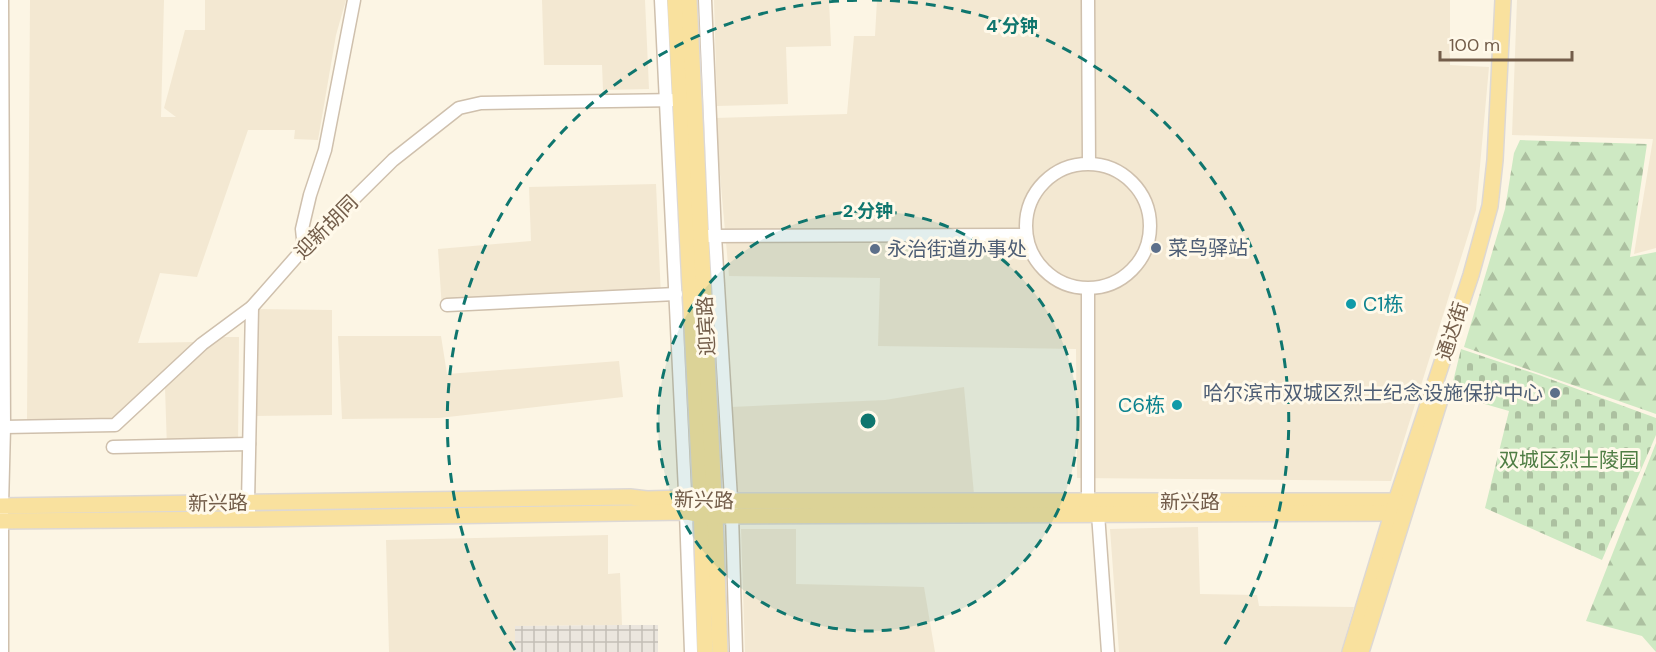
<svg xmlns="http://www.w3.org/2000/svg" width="1656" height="652" viewBox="0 0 1656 652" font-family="'DM Sans','Noto Sans SC',sans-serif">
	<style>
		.residential { fill: #f3e8d2 }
		.industrial { fill: url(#industrial-grid) }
		.forest { fill: url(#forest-firs) }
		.cemetery { fill: url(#cemetery-stones) }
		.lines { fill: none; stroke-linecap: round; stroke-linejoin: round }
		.minor-casing { stroke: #cfc0ad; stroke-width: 15 }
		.major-casing { stroke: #ddd8d4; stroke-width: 18 }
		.minor { stroke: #fff; stroke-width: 12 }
		.major { stroke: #f9e19e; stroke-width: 15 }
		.ring { fill: none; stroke: #0f766e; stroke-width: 3; stroke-dasharray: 10 8 }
		.service-dot { fill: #5c6f8a; stroke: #fff9ea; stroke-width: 2 }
		.culture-dot { fill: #0f9aa8; stroke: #fff9ea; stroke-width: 2 }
		.labels { text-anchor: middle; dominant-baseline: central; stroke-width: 6; stroke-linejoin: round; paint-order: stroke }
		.street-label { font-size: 20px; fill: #735d4a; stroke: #fff9ea }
		.service-label { font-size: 20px; fill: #4e5e75; stroke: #fff9ea; text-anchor: start }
		.culture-label { font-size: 20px; fill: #0d838f; stroke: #fff9ea; text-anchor: start }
		.park-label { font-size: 20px; fill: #507e45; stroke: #fff9ea }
		.centre { fill: #0f766e; stroke: #fff9ea; stroke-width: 3 }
		.ring-label { font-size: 18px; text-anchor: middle; font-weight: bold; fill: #0f766e; stroke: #fff9ea; stroke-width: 6; stroke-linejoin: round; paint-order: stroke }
	</style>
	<defs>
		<pattern id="industrial-grid" width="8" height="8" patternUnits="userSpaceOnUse" patternTransform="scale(1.5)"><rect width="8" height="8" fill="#ebe6de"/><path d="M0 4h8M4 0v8" fill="none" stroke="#c3beb6"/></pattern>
		<pattern id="forest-firs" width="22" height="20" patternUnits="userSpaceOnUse" patternTransform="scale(1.5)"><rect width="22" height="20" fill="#cee9c3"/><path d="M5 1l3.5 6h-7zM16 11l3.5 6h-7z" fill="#acc0a0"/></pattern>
		<pattern id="cemetery-stones" width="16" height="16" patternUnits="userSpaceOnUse" patternTransform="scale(1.5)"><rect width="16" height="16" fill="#cee9c3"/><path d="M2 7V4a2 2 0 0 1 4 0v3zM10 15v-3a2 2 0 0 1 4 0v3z" fill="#acc0a0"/></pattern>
	</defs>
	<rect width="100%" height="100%" fill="#fcf5e4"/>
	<g class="residential">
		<path d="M30,0H164L161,117H176L164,108L185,30H205V0H346L336,35L318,140L294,139L295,130H248L197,277L160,273L138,343L196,342L116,419L27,420Z"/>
		<path d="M542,0H645L649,89L603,90L602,65H544Z"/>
		<path d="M714,0H829L831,46L786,47L788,104L717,106Z"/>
		<path d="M877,0H1450V65L1489,67L1476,210L1391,481L1077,478L1076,349L878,346L880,278L729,276L715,118L847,114L854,36H875Z"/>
		<path d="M1517,0H1656V248L1634,254L1653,139L1512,135Z"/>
		<path d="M656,184L661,297L442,309L438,249L531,241L529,187Z"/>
		<path d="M255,309L332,310V415L252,416Z"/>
		<path d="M338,336H441L447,374L619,361L623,397L439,418L342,419Z"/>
		<path d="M217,337H239L238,447L167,449L165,387Z"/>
		<path d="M964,387L974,494L736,496L731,407L885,400Z"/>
		<path d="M1198,527L1200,594L1257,595L1259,606L1354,607L1341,652H1119L1110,529Z"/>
		<path d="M741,529H796V584L924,587L935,652H745Z"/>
		<path d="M608,535V574L620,573L622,625L515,626V652H389L386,540Z"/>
	</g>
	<path class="industrial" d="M622,625H658V652H515V626Z"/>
	<g class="forest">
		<path d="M1520,140L1647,144L1630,257L1656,252V414L1464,347L1505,209L1514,153Z"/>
		<path d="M1656,443V652L1642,636L1586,621Z"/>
	</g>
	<path class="cemetery" d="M1461,349L1539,375L1656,418V435L1602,560L1485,508L1509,411L1450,394Z"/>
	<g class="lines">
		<g class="minor-casing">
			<g id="minor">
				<path d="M661,0L686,512L691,652"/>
				<path d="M705,0L715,236L732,515L736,652"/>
				<path d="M1088,0L1089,163"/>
				<circle cx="1088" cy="226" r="62"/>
				<path d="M707,236L1026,235"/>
				<path d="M304,248L302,229L310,195L325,150L354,0"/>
				<path d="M1088,289V502L1098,514L1108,652"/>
				<path d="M447,305L676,294"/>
				<path d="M4,427L115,425L202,344L252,307L304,248L393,160L459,108L481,103L680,100"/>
				<path d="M113,447L249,444"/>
				<path d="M250,519L248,503L252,307"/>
				<path d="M2,652V506L4,427L2,0"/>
			</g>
		</g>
		<g class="major-casing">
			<g id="major">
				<path d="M675,0L701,500L705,652"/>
				<path d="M689,0L715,516L720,652"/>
				<path d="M0,506L630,497L647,499L685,498L701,500L731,501H1408"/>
				<path d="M0,521L250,519L686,512L701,515L715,516L1404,513"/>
				<path d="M1350,652L1396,501L1471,275L1490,206L1495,160L1503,0"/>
				<path d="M1361,652L1439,403"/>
			</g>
		</g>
		<use href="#minor" class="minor"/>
		<use href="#major" class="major"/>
	</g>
	<circle cx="868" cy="421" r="210" fill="#0f766e" fill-opacity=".12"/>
	<g class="ring">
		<circle cx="868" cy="421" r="210"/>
		<path d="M515 650A421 421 0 0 1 864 0M872 0A421 421 0 0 1 1221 650"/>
	</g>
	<g class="service-dot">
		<circle cx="1156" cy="248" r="6"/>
		<circle cx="875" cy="249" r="6"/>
		<circle cx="1555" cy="393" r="6"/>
	</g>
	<g class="culture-dot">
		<circle cx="1351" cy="304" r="6"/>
		<circle cx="1177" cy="405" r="6"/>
	</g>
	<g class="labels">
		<g class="street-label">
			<text transform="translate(326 227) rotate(-45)">迎新胡同</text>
			<text transform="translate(706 326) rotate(-93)">迎宾路</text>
			<text transform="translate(1452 331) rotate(-72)">通达街</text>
			<text transform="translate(704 500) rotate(2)">新兴路</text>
			<text x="1190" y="502">新兴路</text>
			<text transform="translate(218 503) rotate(-1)">新兴路</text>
		</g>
		<g class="service-label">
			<text x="1168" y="248">菜鸟驿站</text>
			<text x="887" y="249">永治街道办事处</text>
			<text x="1543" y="393" text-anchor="end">哈尔滨市双城区烈士纪念设施保护中心</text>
		</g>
		<g class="culture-label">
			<text x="1363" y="304">C1栋</text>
			<text x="1165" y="405" text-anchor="end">C6栋</text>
		</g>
		<g class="park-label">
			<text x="1569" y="460">双城区烈士陵园</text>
		</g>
	</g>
	<circle cx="868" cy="421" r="9" class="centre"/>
	<g class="ring-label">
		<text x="1012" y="32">4 分钟</text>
		<text x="868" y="217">2 分钟</text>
	</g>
	<path d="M1440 51v9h132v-9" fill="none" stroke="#735d4a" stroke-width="3"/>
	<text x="1449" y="51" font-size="18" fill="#735d4a" stroke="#fff9ea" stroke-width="4.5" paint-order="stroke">100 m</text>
</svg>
